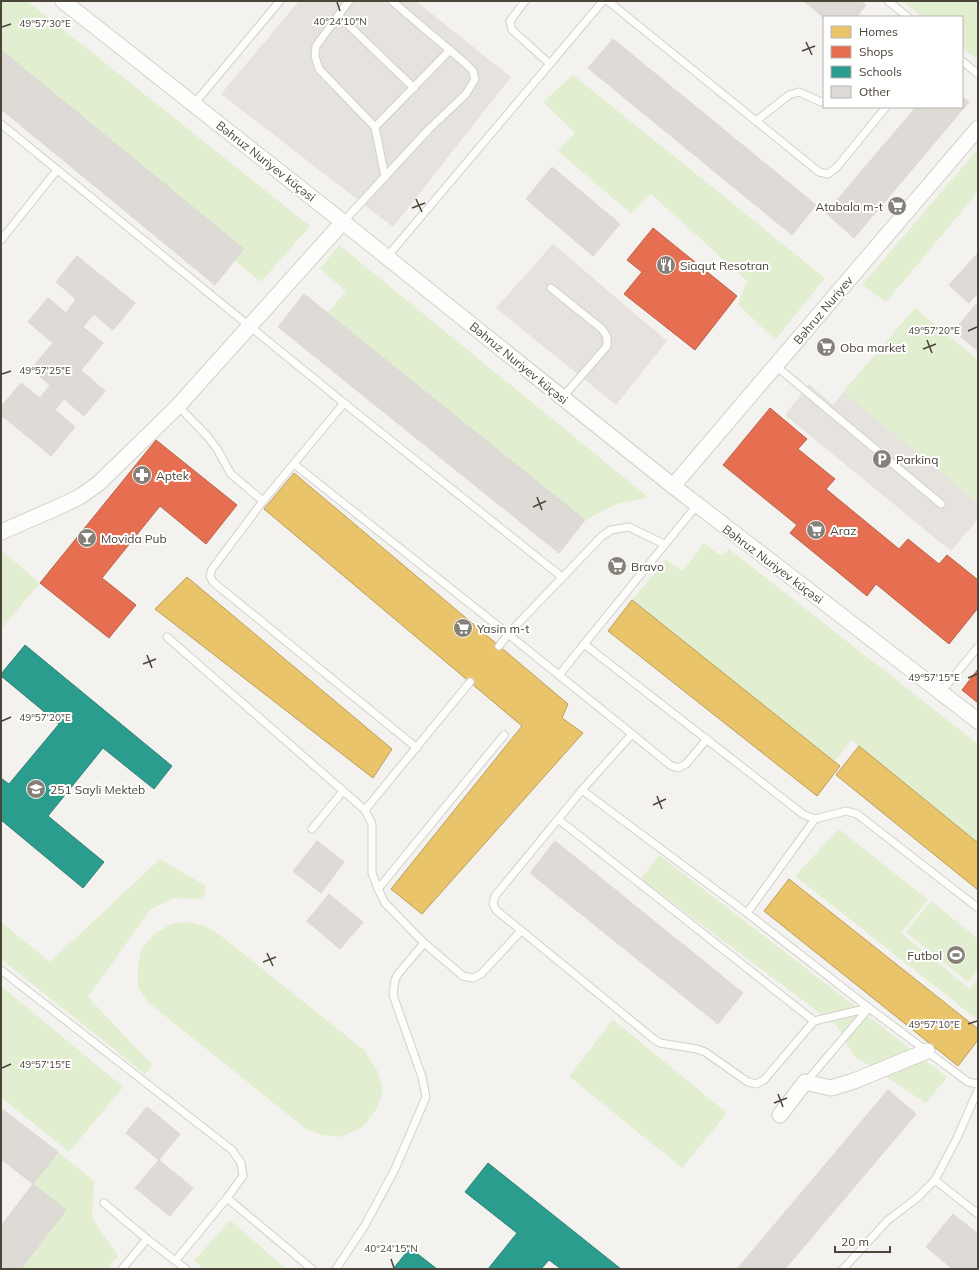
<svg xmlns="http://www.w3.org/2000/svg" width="979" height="1270" viewBox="0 0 979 1270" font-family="Mulish,sans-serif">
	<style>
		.green { fill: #e1eecf }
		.parking { fill: #e6e3df }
		.homes { fill: #e9c46a; stroke: #ba9e5b }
		.shops { fill: #e76f51; stroke: #b8624a }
		.schools { fill: #2a9d8f; stroke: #348275 }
		.building { fill: #dedbd6; stroke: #dcd9d4 }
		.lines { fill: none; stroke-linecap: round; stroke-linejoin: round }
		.lane-casing { stroke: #d2d0cb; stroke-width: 9 }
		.street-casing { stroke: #d2d0cb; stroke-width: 17 }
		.lane { stroke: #fdfdfc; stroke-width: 7 }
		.street { stroke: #fdfdfc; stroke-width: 15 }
		.ticks { fill: none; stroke: #4b4439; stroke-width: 1.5 }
		.labels { text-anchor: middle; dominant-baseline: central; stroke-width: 4; stroke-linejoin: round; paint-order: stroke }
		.street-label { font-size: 12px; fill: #4b4439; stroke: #fff }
		.poi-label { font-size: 12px; fill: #4b4439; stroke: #fff; text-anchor: start }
		.ticks-label { font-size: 10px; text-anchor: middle; fill: #4b4439; stroke: #fff; stroke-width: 4; stroke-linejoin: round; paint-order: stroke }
	</style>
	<rect width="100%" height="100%" fill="#f4f2ee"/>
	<g class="green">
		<path d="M1,1H27L310,226L261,282L235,261L244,249L1,50Z"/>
		<path d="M902,1H978V60L962,48V17H923Z"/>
		<path d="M573,75L825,278L775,340L738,304L747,281L651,194L631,214L558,151L575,133L543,102Z"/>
		<path d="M977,150L978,152V192L886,302L862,285Z"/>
		<path d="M339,245L648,497L617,504L585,520L328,313L346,291L320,269Z"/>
		<path d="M915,308L978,360V503L843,392Z"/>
		<path d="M704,543L721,556L729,549L978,744V843L851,740L835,761L632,600L666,560L683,571Z"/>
		<path d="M1,550L40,583L1,629Z"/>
		<path d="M839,829L928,900L901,933L970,989L978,979V1020L795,876Z"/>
		<path d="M659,855L947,1077L926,1103L854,1056L837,1026L641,879Z"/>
		<path d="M160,859L206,886L203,899L173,898L150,910L88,997L152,1065L145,1074L1,959V922L50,962Z"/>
		<path d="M931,901L978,939V970L968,982L906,932Z"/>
		<path d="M190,922L207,927L221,936L364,1050L378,1072L383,1090L377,1108L363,1127L339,1137L322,1135L306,1129L149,1003L138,988V967L141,950L153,935L171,924Z"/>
		<path d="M1,986L123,1087L69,1152L1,1097Z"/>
		<path d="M613,1020L727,1113L682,1168L569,1076Z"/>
		<path d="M58,1152L94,1181L92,1218L118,1256L107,1269H21L66,1210L33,1184Z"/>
		<path d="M230,1220L286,1269H204L194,1261Z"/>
	</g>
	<g class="parking">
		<path d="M299,1H416L511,77L393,227L221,94Z"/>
		<path d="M553,244L667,341L616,405L496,308Z"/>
		<path d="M809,384L833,405L843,392L978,503V519L951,551L785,415Z"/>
	</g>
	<g class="homes">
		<path d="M294,473L568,704L562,718L583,733L422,914L391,889L522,726L264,509Z"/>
		<path d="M187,577L392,749L373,778L155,609Z"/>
		<path d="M632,600L840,766L817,796L608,631Z"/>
		<path d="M859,746L978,843V890L836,775Z"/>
		<path d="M789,879L978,1029V1040L958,1066L764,911Z"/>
	</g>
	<g class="shops">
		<path d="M653,228L737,296L695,350L624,294L642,272L627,260Z"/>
		<path d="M770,408L807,439L798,449L835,479L826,489L899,549L908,539L939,564L947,555L978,580V608L949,644L876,584L867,596L790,533L797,525L723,465Z"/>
		<path d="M156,440L237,505L206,544L160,506L102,578L136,605L109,638L40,583Z"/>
		<path d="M978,669V703L962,690Z"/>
	</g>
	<g class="schools">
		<path d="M25,645L172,766L154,789L103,748L48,816L104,862L83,888L1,820V778L9,784L59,724L1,676V674Z"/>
		<path d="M488,1163L621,1269H561L549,1260L541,1269H488L517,1233L465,1192Z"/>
		<path d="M410,1248L437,1269H393Z"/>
	</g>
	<g class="building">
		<path d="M804,1H860L866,5L856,17H824V18Z"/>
		<path d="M613,39L816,205L792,235L588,68Z"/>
		<path d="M1,50L244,249L215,285L1,109Z"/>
		<path d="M962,96L969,102L854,238L826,213L916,107H962Z"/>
		<path d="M552,167L620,224L593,256L526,199Z"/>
		<path d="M978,253V293L969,303L949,285Z"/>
		<path d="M77,256L135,303L113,330L94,314L83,327L103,343L81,370L105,391L84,416L64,399L55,410L75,427L51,456L1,415V407L21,383L40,398L50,385L31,369L53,343L28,322L48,298L66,313L76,299L56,282Z"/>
		<path d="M304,294L585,520L559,553L278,327Z"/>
		<path d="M978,302V351L954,331Z"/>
		<path d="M317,841L344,862L321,893L293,871Z"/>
		<path d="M555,841L743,993L718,1024L530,873Z"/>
		<path d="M329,894L363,922L340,949L307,921Z"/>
		<path d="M888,1090L916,1114L785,1269H737Z"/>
		<path d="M147,1107L180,1134L159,1160L126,1133Z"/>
		<path d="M1,1108L58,1152L33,1184L1,1159Z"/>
		<path d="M159,1160L193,1188L170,1216L135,1188Z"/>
		<path d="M33,1184L66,1210L21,1269H1V1226Z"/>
		<path d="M953,1214L978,1234V1269H953L926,1247Z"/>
	</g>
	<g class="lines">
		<g class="lane-casing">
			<g id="lane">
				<path d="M349,1L316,46L315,56L319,69L375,127L385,177"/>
				<path d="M525,1L510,21L512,30L550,64"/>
				<path d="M608,1L819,172L828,174L837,167L886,107"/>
				<path d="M888,1L908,17"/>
				<path d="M339,16L414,88"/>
				<path d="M962,61L978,74"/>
				<path d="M194,104L280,1"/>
				<path d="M756,121L789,95L799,92L821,102L824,101"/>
				<path d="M1,124L344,403L562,577"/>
				<path d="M375,127L450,50"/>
				<path d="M343,222L429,129L466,94L475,79L473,71L465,63L392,1"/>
				<path d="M1,240L57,170"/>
				<path d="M386,258L603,1"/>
				<path d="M551,288L602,329L607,337V346L562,398"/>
				<path d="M776,366L941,504"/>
				<path d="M344,403L263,501L212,569L210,576L213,582L417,748"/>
				<path d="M178,406L208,437L217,449L231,474L263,501"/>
				<path d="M294,464L508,634L632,734L582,790L495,896L493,904L496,910L655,1040L660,1043L697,1049L705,1052L748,1082L756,1084L764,1080L814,1021"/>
				<path d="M167,637L365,810L372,824V873L378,889L385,903L424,943L463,976L473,978L481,974L521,931"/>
				<path d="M584,644L804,815L815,819L846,811L857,814L978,908"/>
				<path d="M499,646L508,634L602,536L611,530L629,527L664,544"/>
				<path d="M559,675L697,505"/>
				<path d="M941,692L978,647"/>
				<path d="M632,734L670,765L678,768L686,764L707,739"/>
				<path d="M582,790L747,913L869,1008L968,1082L978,1084"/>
				<path d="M365,810L470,682"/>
				<path d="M558,819L814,1021L869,1008"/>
				<path d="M312,829L343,791"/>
				<path d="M378,889L504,735"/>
				<path d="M747,913L815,819"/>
				<path d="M1,970L232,1150L241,1163L243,1176L227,1198L176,1260"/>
				<path d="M806,1082L869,1008"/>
				<path d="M935,1180L978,1214"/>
				<path d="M227,1198L312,1269"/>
				<path d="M104,1203L147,1239L186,1269"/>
				<path d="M122,1269L147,1239"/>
				<path d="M336,1269L365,1225L395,1169L426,1097L422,1077L393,995L395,980L398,974L424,943"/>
				<path d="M843,1269L888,1220L917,1198L935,1180L957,1138L978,1090"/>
			</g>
		</g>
		<g class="street-casing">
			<g id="street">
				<path d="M63,1L343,222L673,486L978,721"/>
				<path d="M673,486L978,128"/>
				<path d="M1,532L63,505L81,496L99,483L178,406L343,222"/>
				<path d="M780,1115L805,1082L831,1088L854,1081L927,1051"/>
			</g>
		</g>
		<use href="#lane" class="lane"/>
		<use href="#street" class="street"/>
	</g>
	<path class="ticks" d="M337,2L340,11M2,27L11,24M806,42L812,55M802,51L815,46M416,199L422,212M412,208L425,203M968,331L977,327M927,340L932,353M923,349L936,344M2,374L11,371M537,497L542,510M533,507L546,501M147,655L152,668M143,664L156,659M968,678L977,674M2,721L11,717M657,796L662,809M653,805L666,799M267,953L273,966M263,962L276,957M968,1024L977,1021M2,1068L11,1064M778,1094L783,1107M774,1103L787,1098M391,1259L394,1268"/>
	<defs>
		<g id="supermarket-disc" transform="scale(1)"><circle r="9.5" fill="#868178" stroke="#fff"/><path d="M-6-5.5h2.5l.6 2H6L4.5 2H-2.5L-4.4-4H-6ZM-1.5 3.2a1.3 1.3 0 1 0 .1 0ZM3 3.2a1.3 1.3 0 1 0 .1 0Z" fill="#fff"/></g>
		<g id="restaurant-disc" transform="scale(1)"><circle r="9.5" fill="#868178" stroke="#fff"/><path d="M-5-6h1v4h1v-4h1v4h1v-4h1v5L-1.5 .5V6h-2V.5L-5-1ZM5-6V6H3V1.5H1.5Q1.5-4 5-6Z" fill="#fff"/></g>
		<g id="parking-disc" transform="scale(1)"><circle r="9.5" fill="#868178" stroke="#fff"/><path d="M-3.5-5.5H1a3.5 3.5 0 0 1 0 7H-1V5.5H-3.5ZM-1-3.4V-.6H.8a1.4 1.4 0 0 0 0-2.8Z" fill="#fff"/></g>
		<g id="pharmacy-disc" transform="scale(1)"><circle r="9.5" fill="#868178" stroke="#fff"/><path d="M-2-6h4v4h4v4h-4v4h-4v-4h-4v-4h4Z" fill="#fff"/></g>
		<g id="bar-disc" transform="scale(1)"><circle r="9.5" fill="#868178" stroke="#fff"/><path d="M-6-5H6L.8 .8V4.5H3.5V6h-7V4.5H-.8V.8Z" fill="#fff"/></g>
		<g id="school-disc" transform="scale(1)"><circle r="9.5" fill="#868178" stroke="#fff"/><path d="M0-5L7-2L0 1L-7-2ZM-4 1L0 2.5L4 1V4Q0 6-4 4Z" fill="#fff"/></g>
		<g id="stadium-disc" transform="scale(1)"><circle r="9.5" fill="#868178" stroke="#fff"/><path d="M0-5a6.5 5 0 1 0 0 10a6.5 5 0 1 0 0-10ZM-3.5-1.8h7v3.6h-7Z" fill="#fff"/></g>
	</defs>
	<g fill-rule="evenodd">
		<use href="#supermarket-disc" x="897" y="206"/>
		<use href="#restaurant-disc" x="666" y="265"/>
		<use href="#supermarket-disc" x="826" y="347"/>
		<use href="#parking-disc" x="882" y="459"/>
		<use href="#pharmacy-disc" x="142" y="475"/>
		<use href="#supermarket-disc" x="816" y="530"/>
		<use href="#bar-disc" x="87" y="538"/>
		<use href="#supermarket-disc" x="617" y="566"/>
		<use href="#supermarket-disc" x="463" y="628"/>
		<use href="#school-disc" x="36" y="789"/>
		<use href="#stadium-disc" x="956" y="955"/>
	</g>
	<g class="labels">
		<g class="street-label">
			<text transform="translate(266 161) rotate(38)">Bəhruz Nuriyev küçəsi</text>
			<text transform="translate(823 310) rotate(-50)">Bəhruz Nuriyev</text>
			<text transform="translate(519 363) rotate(39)">Bəhruz Nuriyev küçəsi</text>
			<text transform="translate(773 564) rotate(37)">Bəhruz Nuriyev küçəsi</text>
		</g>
		<g class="poi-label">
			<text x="883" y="206" text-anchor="end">Atabala m-t</text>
			<text x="680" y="265">Siaqut Resotran</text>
			<text x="840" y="347">Oba market</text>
			<text x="896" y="459">Parkinq</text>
			<text x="156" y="475">Aptek</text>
			<text x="830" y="530">Araz</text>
			<text x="101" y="538">Movida Pub</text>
			<text x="631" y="566">Bravo</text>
			<text x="477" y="628">Yasin m-t</text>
			<text x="50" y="789">251 Sayli Mekteb</text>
			<text x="942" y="955" text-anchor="end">Futbol</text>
		</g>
	</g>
	<g class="ticks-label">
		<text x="340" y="25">40°24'10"N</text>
		<text x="45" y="27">49°57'30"E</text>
		<text x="934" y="334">49°57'20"E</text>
		<text x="45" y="374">49°57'25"E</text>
		<text x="934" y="681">49°57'15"E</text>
		<text x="45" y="721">49°57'20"E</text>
		<text x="934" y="1028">49°57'10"E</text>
		<text x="45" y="1068">49°57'15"E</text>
		<text x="391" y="1252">40°24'15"N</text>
	</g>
	<rect width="979" height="1270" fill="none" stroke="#4b4439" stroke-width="4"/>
	<rect x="823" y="16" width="140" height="92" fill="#ffffff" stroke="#b7b4b0"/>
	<rect x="831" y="26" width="20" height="12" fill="#e9c46a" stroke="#b7b4b0"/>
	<text x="859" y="36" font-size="12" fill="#4b4439">Homes</text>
	<rect x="831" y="46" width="20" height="12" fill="#e76f51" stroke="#b7b4b0"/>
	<text x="859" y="56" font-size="12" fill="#4b4439">Shops</text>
	<rect x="831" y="66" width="20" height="12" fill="#2a9d8f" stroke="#b7b4b0"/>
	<text x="859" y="76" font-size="12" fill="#4b4439">Schools</text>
	<rect x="831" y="86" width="20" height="12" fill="#dedbd6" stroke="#b7b4b0"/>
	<text x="859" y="96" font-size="12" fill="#4b4439">Other</text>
	<path d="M835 1246v6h55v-6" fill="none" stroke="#4b4439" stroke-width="2"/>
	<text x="841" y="1246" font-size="12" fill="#4b4439" stroke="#ffffff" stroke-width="3" paint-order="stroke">20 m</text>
</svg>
